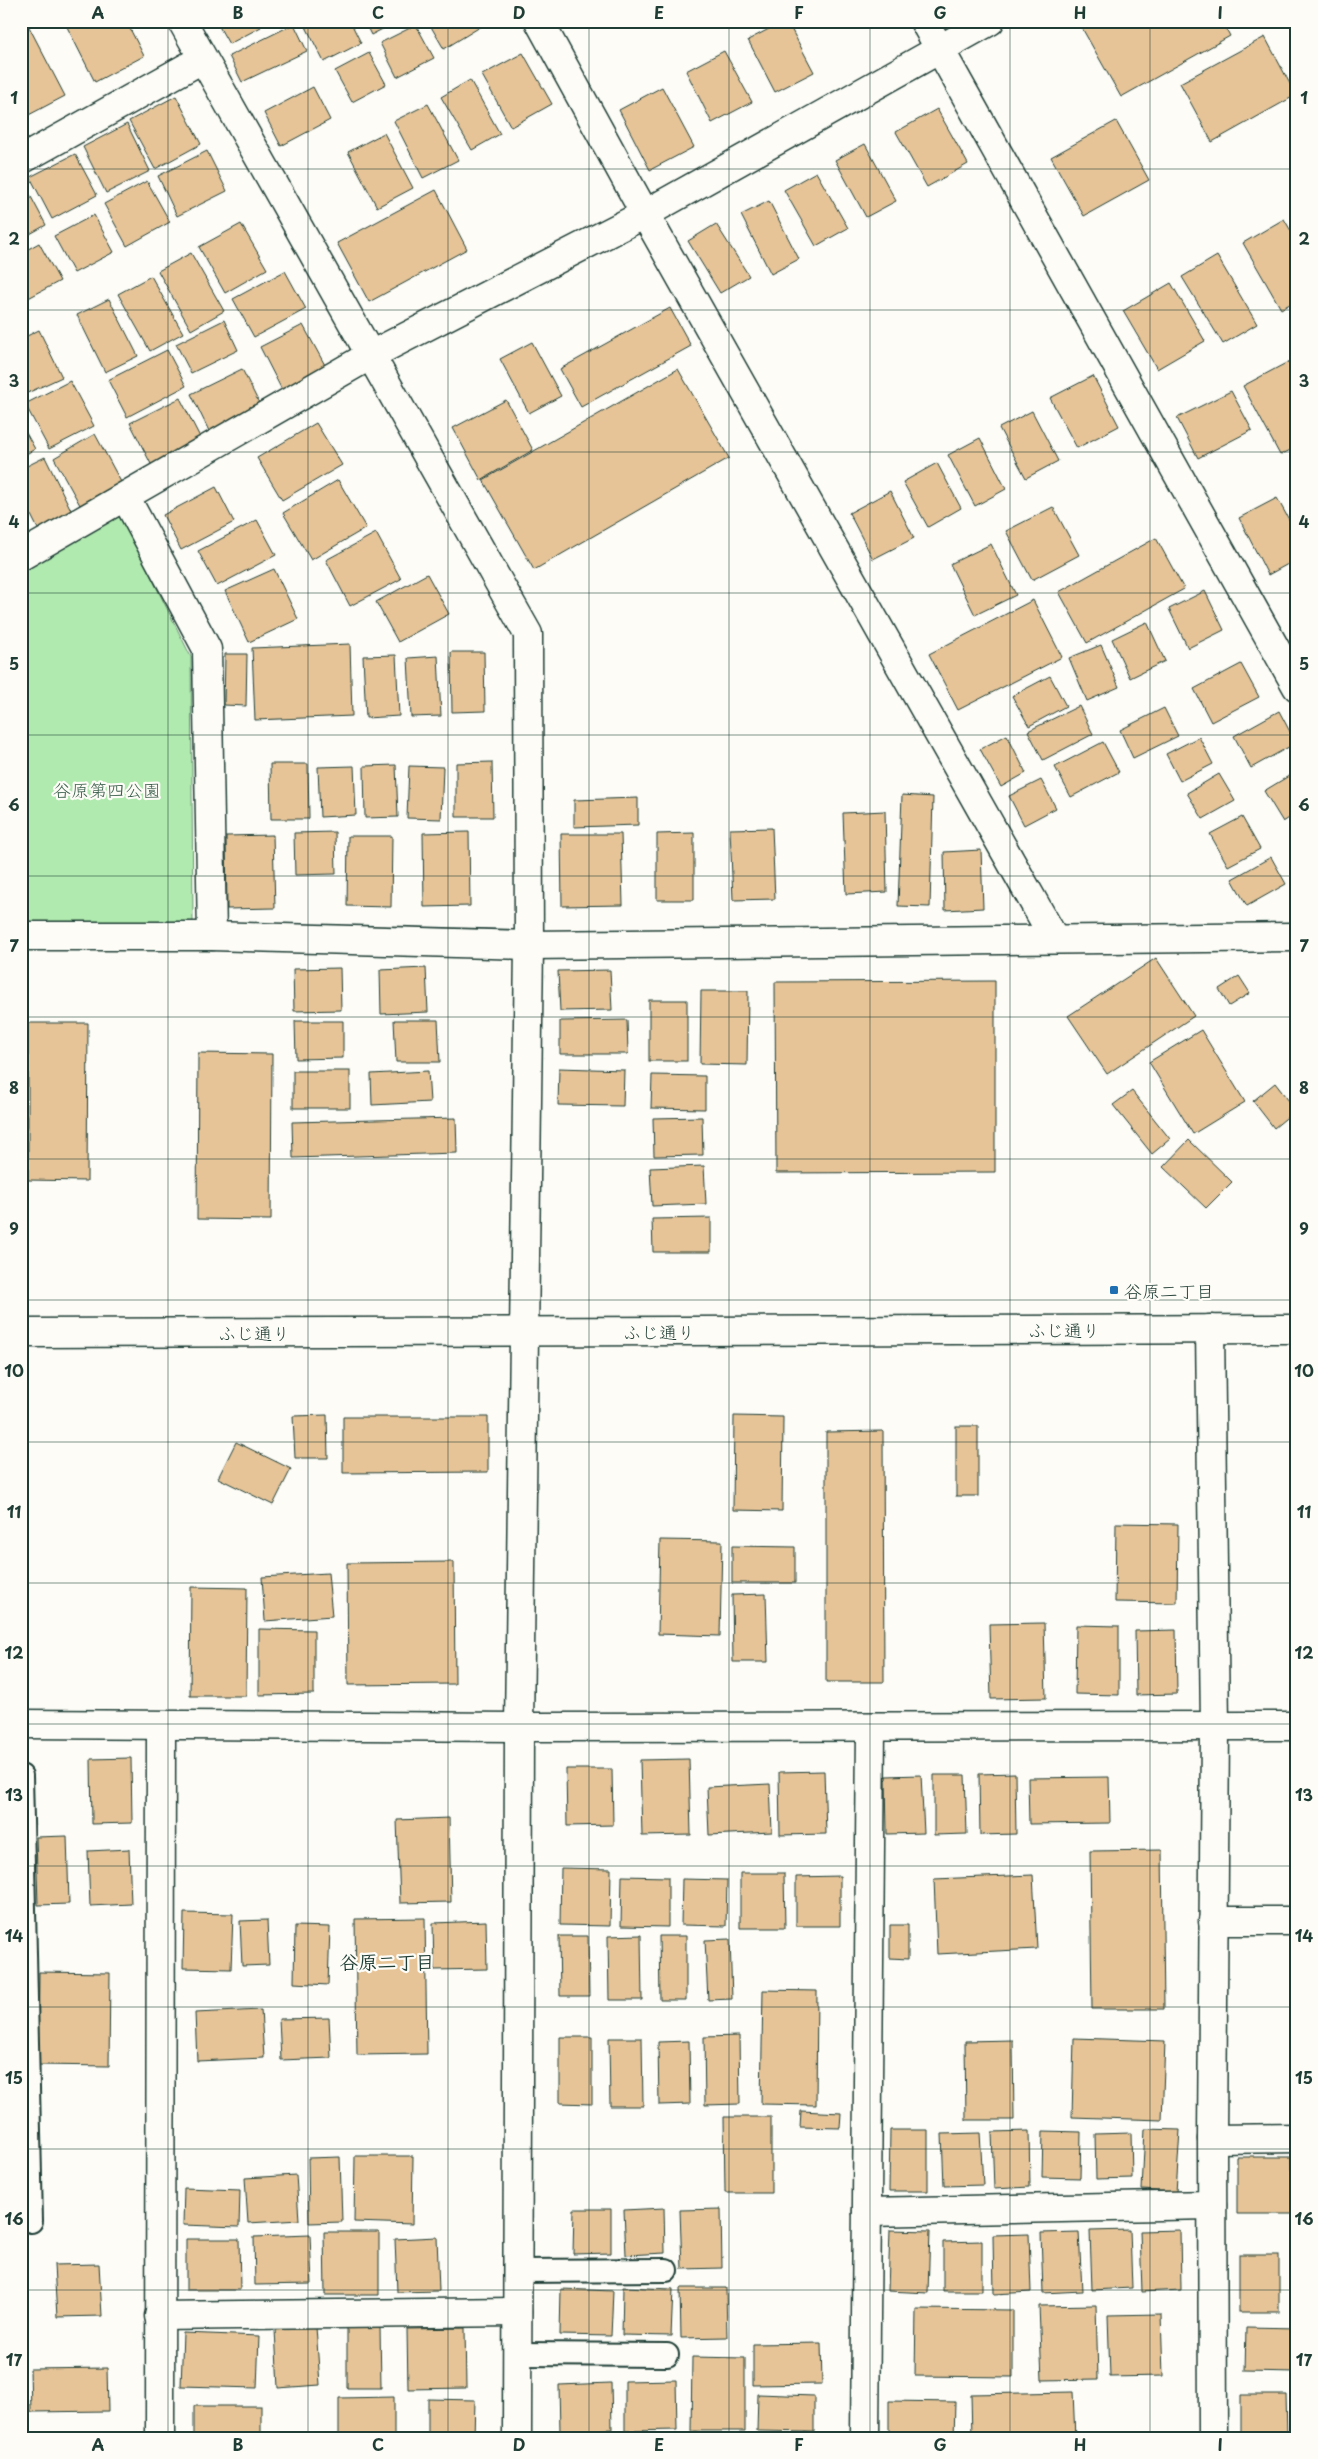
<svg xmlns="http://www.w3.org/2000/svg" width="1318" height="2459" viewBox="0 0 1318 2459" font-family="'Playpen Sans','Klee One',sans-serif">
	<style>
		.green { fill: #b0eaaf; stroke: #689472 }
		.building { fill: #e6c498; stroke: #1f3d34 }
		.lines { fill: none; stroke-linecap: round; stroke-linejoin: round }
		.lane-casing { stroke: #1f3d34; stroke-width: 26 }
		.street-casing { stroke: #1f3d34; stroke-width: 31 }
		.secondary-casing { stroke: #1f3d34; stroke-width: 31 }
		.lane { stroke: #fdfcf7; stroke-width: 22 }
		.street { stroke: #fdfcf7; stroke-width: 28 }
		.secondary { stroke: #fdfcf7; stroke-width: 28 }
		.grid { fill: none; stroke: #1f3d34; stroke-width: 1; stroke-opacity: 0.55 }
		.poi-dot { fill: #1f6fb2; stroke: #fdfcf7; stroke-width: 2 }
		.labels { text-anchor: middle; dominant-baseline: central; stroke-width: 4.5; stroke-linejoin: round; paint-order: stroke }
		.park-label { font-size: 18px; fill: #3c604d; stroke: #fdfcf7 }
		.poi-label { font-size: 18px; fill: #1f3d34; stroke: #fdfcf7; text-anchor: start }
		.street-label { font-size: 18px; fill: #1f3d34; stroke: #fdfcf7 }
		.neighbourhood-label { font-size: 19px; font-weight: bold; fill: #1f3d34; stroke: #fdfcf7 }
		.neatline { fill: none; stroke: #1f3d34; stroke-width: 2 }
		.grid-label { font-size: 16px; text-anchor: middle; font-weight: bold; fill: #1f3d34 }
	</style>
	<rect width="100%" height="100%" fill="#fdfcf7"/>
	<filter id="ink" filterUnits="userSpaceOnUse"><feTurbulence type="fractalNoise" baseFrequency=".02" numOctaves="2"/><feDisplacementMap in="SourceGraphic" scale="10" xChannelSelector="R" yChannelSelector="G"/><feConvolveMatrix kernelMatrix="1 2 1 2 8 2 1 2 1" color-interpolation-filters="sRGB"/></filter>
	<g filter="url(#ink)">
		<path class="green" d="M119,512L191,657L193,923L21,922V568Z"/>
		<g class="building">
			<path d="M21,21H26L65,96L21,119Z"/>
			<path d="M64,21H126L144,56L95,82Z"/>
			<path d="M216,21H258L261,27L229,44Z"/>
			<path d="M303,21H350L361,43L324,62Z"/>
			<path d="M364,21H398L371,35Z"/>
			<path d="M436,21H490L444,49L430,25Z"/>
			<path d="M784,21H787L814,72L775,92L748,40Z"/>
			<path d="M1095,21H1222L1230,36L1121,97L1082,28Z"/>
			<path d="M294,24L307,51L242,82L229,56Z"/>
			<path d="M416,25L434,58L397,77L380,43Z"/>
			<path d="M1265,37L1296,95L1212,142L1180,83Z"/>
			<path d="M724,51L752,102L712,123L686,71Z"/>
			<path d="M369,53L386,84L352,102L335,71Z"/>
			<path d="M523,53L552,104L511,127L482,75Z"/>
			<path d="M470,80L500,134L472,150L441,97Z"/>
			<path d="M313,87L330,120L281,146L264,113Z"/>
			<path d="M662,87L694,147L650,170L619,110Z"/>
			<path d="M176,96L201,144L155,169L129,121Z"/>
			<path d="M428,104L458,160L423,178L394,121Z"/>
			<path d="M937,109L968,164L927,187L896,132Z"/>
			<path d="M1116,121L1149,180L1084,216L1051,157Z"/>
			<path d="M127,124L150,171L106,193L83,147Z"/>
			<path d="M384,133L413,188L377,207L348,152Z"/>
			<path d="M865,144L896,201L866,217L835,160Z"/>
			<path d="M207,151L227,191L177,216L158,176Z"/>
			<path d="M75,154L97,195L52,219L30,177Z"/>
			<path d="M816,172L848,228L816,246L784,190Z"/>
			<path d="M21,178L46,225L21,239Z"/>
			<path d="M147,181L170,222L127,246L104,204Z"/>
			<path d="M436,190L467,249L369,302L337,243Z"/>
			<path d="M769,201L799,259L771,274L741,215Z"/>
			<path d="M94,215L114,252L74,273L54,236Z"/>
			<path d="M1284,219L1297,241V300L1281,309L1243,243Z"/>
			<path d="M241,224L267,269L225,293L199,247Z"/>
			<path d="M716,224L749,276L720,293L688,241Z"/>
			<path d="M39,243L60,281L21,302V253Z"/>
			<path d="M191,253L224,311L191,330L158,271Z"/>
			<path d="M1217,256L1257,324L1223,344L1182,277Z"/>
			<path d="M285,271L306,309L254,337L233,299Z"/>
			<path d="M151,276L183,333L150,351L118,294Z"/>
			<path d="M1171,283L1205,341L1157,369L1123,311Z"/>
			<path d="M109,299L138,356L105,372L77,315Z"/>
			<path d="M670,308L691,346L581,407L560,369Z"/>
			<path d="M224,320L238,350L191,373L176,344Z"/>
			<path d="M303,325L326,367L282,390L260,347Z"/>
			<path d="M39,330L62,377L21,396V339Z"/>
			<path d="M532,342L561,396L529,413L500,359Z"/>
			<path d="M167,350L186,386L127,417L108,380Z"/>
			<path d="M1288,362L1297,378V447L1280,455L1243,386Z"/>
			<path d="M242,369L261,407L210,433L191,394Z"/>
			<path d="M678,369L729,458L534,570L483,480Z"/>
			<path d="M1093,376L1119,426L1077,448L1050,398Z"/>
			<path d="M70,381L94,426L49,449L25,404Z"/>
			<path d="M1231,391L1252,430L1198,458L1177,418Z"/>
			<path d="M180,398L202,441L152,466L130,423Z"/>
			<path d="M506,400L533,450L481,480L453,428Z"/>
			<path d="M1032,411L1058,461L1026,478L999,428Z"/>
			<path d="M316,423L342,465L282,500L257,458Z"/>
			<path d="M21,424L35,449L21,457Z"/>
			<path d="M95,434L121,482L80,505L54,458Z"/>
			<path d="M980,438L1006,489L975,506L948,455Z"/>
			<path d="M45,457L73,514L39,531L21,495V469Z"/>
			<path d="M937,463L961,508L928,527L903,482Z"/>
			<path d="M338,480L366,528L311,560L283,513Z"/>
			<path d="M216,487L234,522L181,550L163,515Z"/>
			<path d="M890,491L914,538L873,559L849,513Z"/>
			<path d="M1277,498L1297,534V559L1268,575L1239,518Z"/>
			<path d="M1053,507L1079,555L1032,580L1006,531Z"/>
			<path d="M257,520L276,555L217,586L198,551Z"/>
			<path d="M376,533L401,579L350,606L326,560Z"/>
			<path d="M1156,538L1184,589L1087,643L1059,592Z"/>
			<path d="M991,544L1016,595L975,615L950,564Z"/>
			<path d="M274,569L298,619L249,642L225,591Z"/>
			<path d="M427,574L449,614L398,642L376,602Z"/>
			<path d="M1205,591L1224,630L1188,648L1169,609Z"/>
			<path d="M1033,600L1062,657L958,710L929,654Z"/>
			<path d="M1147,622L1165,661L1130,678L1112,639Z"/>
			<path d="M350,644L352,716L255,720L252,648Z"/>
			<path d="M1101,645L1119,687L1087,701L1069,658Z"/>
			<path d="M451,652H484L485,711L452,712Z"/>
			<path d="M225,654H247L246,706L224,705Z"/>
			<path d="M396,655L399,716L366,718L363,656Z"/>
			<path d="M438,656L441,716L411,717L408,658Z"/>
			<path d="M1241,664L1259,697L1211,722L1194,689Z"/>
			<path d="M1050,676L1066,706L1029,726L1012,696Z"/>
			<path d="M1079,706L1093,734L1043,760L1028,731Z"/>
			<path d="M1164,708L1178,736L1133,758L1120,730Z"/>
			<path d="M1279,711L1296,743L1251,768L1234,736Z"/>
			<path d="M1007,735L1026,773L1001,787L980,749Z"/>
			<path d="M1199,737L1213,764L1180,781L1166,754Z"/>
			<path d="M1103,742L1119,772L1071,797L1055,767Z"/>
			<path d="M492,762L493,817H456V763Z"/>
			<path d="M270,764H308L309,819H271Z"/>
			<path d="M396,765L398,817L365,818L364,766Z"/>
			<path d="M354,766L356,815L320,817L318,767Z"/>
			<path d="M409,766L443,767L441,819L407,818Z"/>
			<path d="M1297,771V813L1283,822L1264,791Z"/>
			<path d="M1219,774L1235,801L1203,819L1187,793Z"/>
			<path d="M1041,780L1056,808L1024,825L1009,796Z"/>
			<path d="M902,795L933,797L930,907L898,906Z"/>
			<path d="M638,798V825L574,827V800Z"/>
			<path d="M885,811L887,892L846,894L843,813Z"/>
			<path d="M1242,817L1260,849L1228,866L1210,834Z"/>
			<path d="M772,828L775,899L733,900L730,829Z"/>
			<path d="M335,832L336,874L295,875L294,833Z"/>
			<path d="M469,832L470,906L424,907L423,833Z"/>
			<path d="M694,833V900H657V834Z"/>
			<path d="M561,834H621L623,905L562,906Z"/>
			<path d="M273,835L275,908L227,909L226,836Z"/>
			<path d="M348,836H392L391,907L347,906Z"/>
			<path d="M981,850L983,908L945,910L944,852Z"/>
			<path d="M1271,857L1286,884L1247,906L1232,879Z"/>
			<path d="M1156,958L1194,1016L1107,1074L1068,1016Z"/>
			<path d="M340,968L341,1010L294,1011L293,969Z"/>
			<path d="M426,968L428,1012L381,1014L380,970Z"/>
			<path d="M610,970L612,1010L560,1011L558,971Z"/>
			<path d="M1239,976L1250,993L1229,1006L1219,989Z"/>
			<path d="M995,981V1172L776,1173L775,982Z"/>
			<path d="M701,991H748L747,1065L700,1064Z"/>
			<rect x="649" y="1000" width="38" height="61"/>
			<path d="M394,1020H438L440,1062H396Z"/>
			<path d="M627,1020L628,1054H560V1021Z"/>
			<path d="M295,1021H343V1058L296,1059Z"/>
			<path d="M28,1023H88L87,1181L28,1180Z"/>
			<path d="M1201,1030L1245,1102L1193,1134L1149,1062Z"/>
			<path d="M198,1053L272,1054L271,1220L197,1219Z"/>
			<path d="M559,1068L624,1070L623,1106L558,1105Z"/>
			<rect x="293" y="1071" width="57" height="37"/>
			<path d="M428,1071L430,1102L372,1105L371,1074Z"/>
			<path d="M652,1075L705,1076V1109L651,1108Z"/>
			<path d="M1275,1083L1296,1110L1274,1128L1253,1101Z"/>
			<path d="M1132,1091L1170,1139L1152,1154L1113,1105Z"/>
			<path d="M702,1117L703,1155L654,1156L653,1118Z"/>
			<path d="M456,1118L457,1153L293,1158L292,1122Z"/>
			<path d="M1189,1140L1232,1182L1206,1208L1163,1167Z"/>
			<path d="M704,1166L706,1204L652,1206L650,1168Z"/>
			<path d="M711,1218V1252H653L652,1219Z"/>
			<path d="M327,1415L328,1458H295L293,1416Z"/>
			<path d="M734,1416L783,1417L782,1511L733,1510Z"/>
			<path d="M343,1417H488V1472L343,1473Z"/>
			<rect x="956" y="1426" width="22" height="70"/>
			<path d="M883,1431L884,1682H826V1432Z"/>
			<path d="M236,1442L291,1469L273,1505L218,1478Z"/>
			<path d="M1116,1523L1178,1524L1177,1603L1115,1602Z"/>
			<path d="M660,1540L722,1541L720,1636L658,1634Z"/>
			<path d="M732,1546L795,1547V1583H732Z"/>
			<path d="M454,1562L455,1684L348,1685L347,1563Z"/>
			<path d="M328,1573L332,1616L265,1621L262,1577Z"/>
			<path d="M191,1587L247,1588L246,1696H190Z"/>
			<path d="M766,1594L768,1662H733L732,1595Z"/>
			<path d="M1044,1623L1046,1698L991,1699L989,1624Z"/>
			<path d="M1076,1625L1119,1626V1695L1075,1694Z"/>
			<path d="M259,1629L314,1630V1694L259,1695Z"/>
			<path d="M1176,1630L1177,1694L1136,1695L1135,1631Z"/>
			<path d="M131,1758L132,1823L92,1824L91,1759Z"/>
			<path d="M689,1759L691,1835L642,1836L640,1760Z"/>
			<path d="M566,1769H612L613,1825L567,1826Z"/>
			<path d="M824,1771L826,1834L780,1835L779,1772Z"/>
			<path d="M1015,1773L1016,1834L980,1835L979,1774Z"/>
			<path d="M921,1775L924,1833L887,1834L886,1776Z"/>
			<path d="M934,1775H965L967,1834L934,1835Z"/>
			<path d="M1109,1777L1110,1823L1029,1824L1028,1778Z"/>
			<path d="M770,1784L772,1832L709,1835L707,1787Z"/>
			<path d="M449,1818L451,1902L400,1903L397,1820Z"/>
			<path d="M67,1836L69,1904L38,1905L36,1837Z"/>
			<path d="M129,1849L131,1904L90,1906L88,1851Z"/>
			<path d="M1162,1850L1164,2009H1092L1090,1851Z"/>
			<path d="M561,1868L611,1869L610,1926L560,1925Z"/>
			<path d="M740,1873H784L785,1928H740Z"/>
			<path d="M1033,1875L1037,1949L937,1954L934,1879Z"/>
			<path d="M622,1876L668,1877V1927L621,1926Z"/>
			<path d="M840,1876V1926H796V1877Z"/>
			<path d="M682,1879L727,1880L726,1926L681,1925Z"/>
			<path d="M184,1913L233,1914L231,1969L183,1968Z"/>
			<path d="M425,1918L427,2054L357,2055L355,1919Z"/>
			<path d="M267,1920L269,1965L242,1966L240,1921Z"/>
			<path d="M486,1921L487,1969L434,1970L433,1923Z"/>
			<path d="M890,1925H908V1959L890,1958Z"/>
			<path d="M295,1926L330,1927L328,1985L294,1983Z"/>
			<path d="M641,1935L642,2000H609L608,1936Z"/>
			<path d="M559,1936H588L589,1996H560Z"/>
			<path d="M659,1936H686V2000H660Z"/>
			<path d="M730,1939L732,1999L708,2000L705,1940Z"/>
			<path d="M39,1972L110,1973L109,2066L38,2065Z"/>
			<path d="M763,1990L817,1991L816,2105L761,2104Z"/>
			<path d="M261,2010L264,2058L197,2061L195,2013Z"/>
			<path d="M329,2018L331,2058L281,2060L279,2019Z"/>
			<path d="M739,2036L740,2104L705,2105L704,2037Z"/>
			<path d="M560,2037H592V2104L560,2103Z"/>
			<path d="M609,2038H642L643,2106H610Z"/>
			<path d="M1074,2038L1165,2041L1162,2120L1072,2117Z"/>
			<path d="M1013,2040L1014,2120H966L965,2041Z"/>
			<path d="M689,2041L690,2104L659,2105L658,2042Z"/>
			<path d="M801,2111L841,2113L840,2128L800,2127Z"/>
			<path d="M724,2117H771V2193H725Z"/>
			<path d="M1145,2129L1180,2130L1176,2192L1142,2190Z"/>
			<path d="M890,2130H928V2191H889Z"/>
			<path d="M1029,2131L1030,2187L994,2189L992,2132Z"/>
			<path d="M1043,2131L1081,2132L1080,2178L1042,2177Z"/>
			<path d="M980,2133L983,2185L944,2186L942,2134Z"/>
			<path d="M1131,2133L1132,2178L1096,2179L1095,2134Z"/>
			<path d="M355,2156H413L412,2224L354,2222Z"/>
			<path d="M340,2157L342,2222L309,2223L308,2158Z"/>
			<path d="M1237,2157H1292L1293,2214H1237Z"/>
			<path d="M296,2175L299,2220L248,2223L245,2178Z"/>
			<path d="M184,2188L240,2190L239,2227L183,2225Z"/>
			<path d="M664,2208L665,2253L626,2255L624,2210Z"/>
			<path d="M574,2209H611V2253L573,2254Z"/>
			<path d="M721,2209L722,2268L682,2269L680,2210Z"/>
			<path d="M890,2230L930,2231L928,2293L888,2291Z"/>
			<path d="M1130,2230L1132,2288L1092,2290L1090,2231Z"/>
			<path d="M1180,2230L1181,2290L1142,2292L1140,2231Z"/>
			<path d="M324,2232H379V2295H325Z"/>
			<path d="M1079,2232L1082,2291L1043,2293L1041,2233Z"/>
			<path d="M1029,2234L1031,2292L994,2294L993,2235Z"/>
			<path d="M310,2235L312,2284L255,2285L254,2237Z"/>
			<path d="M437,2237L439,2291L397,2292L395,2239Z"/>
			<path d="M186,2239H239L240,2290H186Z"/>
			<path d="M982,2241V2291H943V2242Z"/>
			<rect x="1239" y="2255" width="40" height="57"/>
			<path d="M1293,2255H1297V2311H1294Z"/>
			<path d="M99,2264L102,2316L57,2317L54,2265Z"/>
			<path d="M623,2287L673,2289L671,2336L622,2335Z"/>
			<path d="M680,2288H726L727,2337L681,2338Z"/>
			<path d="M561,2289L613,2291L611,2336L560,2335Z"/>
			<path d="M1096,2305L1098,2379L1042,2380L1039,2306Z"/>
			<path d="M916,2309L1013,2310V2377L915,2376Z"/>
			<path d="M1161,2314L1163,2376L1110,2377L1108,2315Z"/>
			<path d="M347,2326L380,2327L381,2388H347Z"/>
			<path d="M316,2327L320,2385L278,2388L275,2330Z"/>
			<path d="M1246,2327L1297,2328L1296,2372L1245,2371Z"/>
			<path d="M465,2328L466,2388L408,2389L407,2329Z"/>
			<path d="M183,2333L259,2336L257,2388L181,2386Z"/>
			<path d="M821,2343L822,2384L753,2385V2344Z"/>
			<path d="M692,2357L745,2358V2431H691Z"/>
			<path d="M107,2368L108,2411L31,2412L30,2369Z"/>
			<path d="M676,2380L677,2430L625,2431V2381Z"/>
			<path d="M611,2383L612,2429L560,2431L559,2385Z"/>
			<path d="M1073,2392L1075,2438H972L971,2394Z"/>
			<path d="M758,2394L814,2396V2432L757,2431Z"/>
			<path d="M1241,2395H1286L1287,2436H1241Z"/>
			<path d="M394,2397V2436H339V2398Z"/>
			<path d="M428,2399L475,2400L474,2438H428Z"/>
			<path d="M889,2401L955,2402L954,2438H889Z"/>
			<rect x="194" y="2406" width="67" height="32"/>
		</g>
		<g class="lines">
			<g class="lane-casing">
				<g id="lane">
					<path d="M21,1776L31,2221"/>
					<path d="M517,2271L666,2270"/>
					<path d="M517,2354L667,2355"/>
				</g>
			</g>
			<g class="street-casing">
				<g id="street">
					<path d="M182,21L528,634L529,945L519,1727L517,2438"/>
					<path d="M539,21L645,214L1054,938"/>
					<path d="M924,21L1297,687"/>
					<path d="M21,160L202,59"/>
					<path d="M126,498L207,649L212,936"/>
					<path d="M21,556L369,356L645,214L990,21"/>
					<path d="M21,936H212L529,945L1297,937"/>
					<path d="M1210,1329L1215,1726L1212,2139L1213,2438"/>
					<path d="M21,1724L519,1727L1297,1726"/>
					<path d="M1213,1921H1297"/>
					<path d="M1212,2139L1297,2138"/>
					<path d="M867,2212L1212,2205"/>
					<path d="M159,2316L517,2312"/>
					<path d="M160,2438L161,1726"/>
					<path d="M865,2438L871,1727"/>
				</g>
			</g>
			<g class="secondary-casing">
				<path id="secondary" d="M21,1333L1297,1329"/>
			</g>
			<use href="#lane" class="lane"/>
			<use href="#street" class="street"/>
			<use href="#secondary" class="secondary"/>
		</g>
	</g>
	<path class="grid" d="M168,21V2438M308,21V2438M448,21V2438M589,21V2438M729,21V2438M870,21V2438M1010,21V2438M1150,21V2438M21,169H1297M21,310H1297M21,452H1297M21,593H1297M21,735H1297M21,876H1297M21,1017H1297M21,1159H1297M21,1300H1297M21,1442H1297M21,1583H1297M21,1724H1297M21,1866H1297M21,2007H1297M21,2149H1297M21,2290H1297"/>
	<rect class="poi-dot" x="1109" y="1285" width="10" height="10" rx="2.5"/>
	<g class="labels">
		<g class="park-label">
			<text x="107" y="789">谷原第四公園</text>
		</g>
		<g class="poi-label">
			<text x="1124" y="1290">谷原二丁目</text>
		</g>
		<g class="street-label">
			<text x="1064" y="1329">ふじ通り</text>
			<text x="659" y="1331">ふじ通り</text>
			<text x="254" y="1332">ふじ通り</text>
		</g>
		<g class="neighbourhood-label">
			<text x="387" y="1961">谷原二丁目</text>
		</g>
	</g>
	<rect width="1318" height="2459" fill="none" stroke="#fdfcf7" stroke-width="55"/>
	<rect x="28" y="28" width="1262" height="2404" class="neatline"/>
	<g class="grid-label">
		<text x="98" y="19">A</text>
		<text x="238" y="19">B</text>
		<text x="378" y="19">C</text>
		<text x="519" y="19">D</text>
		<text x="659" y="19">E</text>
		<text x="799" y="19">F</text>
		<text x="940" y="19">G</text>
		<text x="1080" y="19">H</text>
		<text x="1220" y="19">I</text>
		<text x="14" y="104">1</text>
		<text x="1304" y="104">1</text>
		<text x="14" y="245">2</text>
		<text x="1304" y="245">2</text>
		<text x="14" y="387">3</text>
		<text x="1304" y="387">3</text>
		<text x="14" y="528">4</text>
		<text x="1304" y="528">4</text>
		<text x="14" y="670">5</text>
		<text x="1304" y="670">5</text>
		<text x="14" y="811">6</text>
		<text x="1304" y="811">6</text>
		<text x="14" y="952">7</text>
		<text x="1304" y="952">7</text>
		<text x="14" y="1094">8</text>
		<text x="1304" y="1094">8</text>
		<text x="14" y="1235">9</text>
		<text x="1304" y="1235">9</text>
		<text x="14" y="1377">10</text>
		<text x="1304" y="1377">10</text>
		<text x="14" y="1518">11</text>
		<text x="1304" y="1518">11</text>
		<text x="14" y="1659">12</text>
		<text x="1304" y="1659">12</text>
		<text x="14" y="1801">13</text>
		<text x="1304" y="1801">13</text>
		<text x="14" y="1942">14</text>
		<text x="1304" y="1942">14</text>
		<text x="14" y="2084">15</text>
		<text x="1304" y="2084">15</text>
		<text x="14" y="2225">16</text>
		<text x="1304" y="2225">16</text>
		<text x="14" y="2366">17</text>
		<text x="1304" y="2366">17</text>
		<text x="98" y="2451">A</text>
		<text x="238" y="2451">B</text>
		<text x="378" y="2451">C</text>
		<text x="519" y="2451">D</text>
		<text x="659" y="2451">E</text>
		<text x="799" y="2451">F</text>
		<text x="940" y="2451">G</text>
		<text x="1080" y="2451">H</text>
		<text x="1220" y="2451">I</text>
	</g>
</svg>
